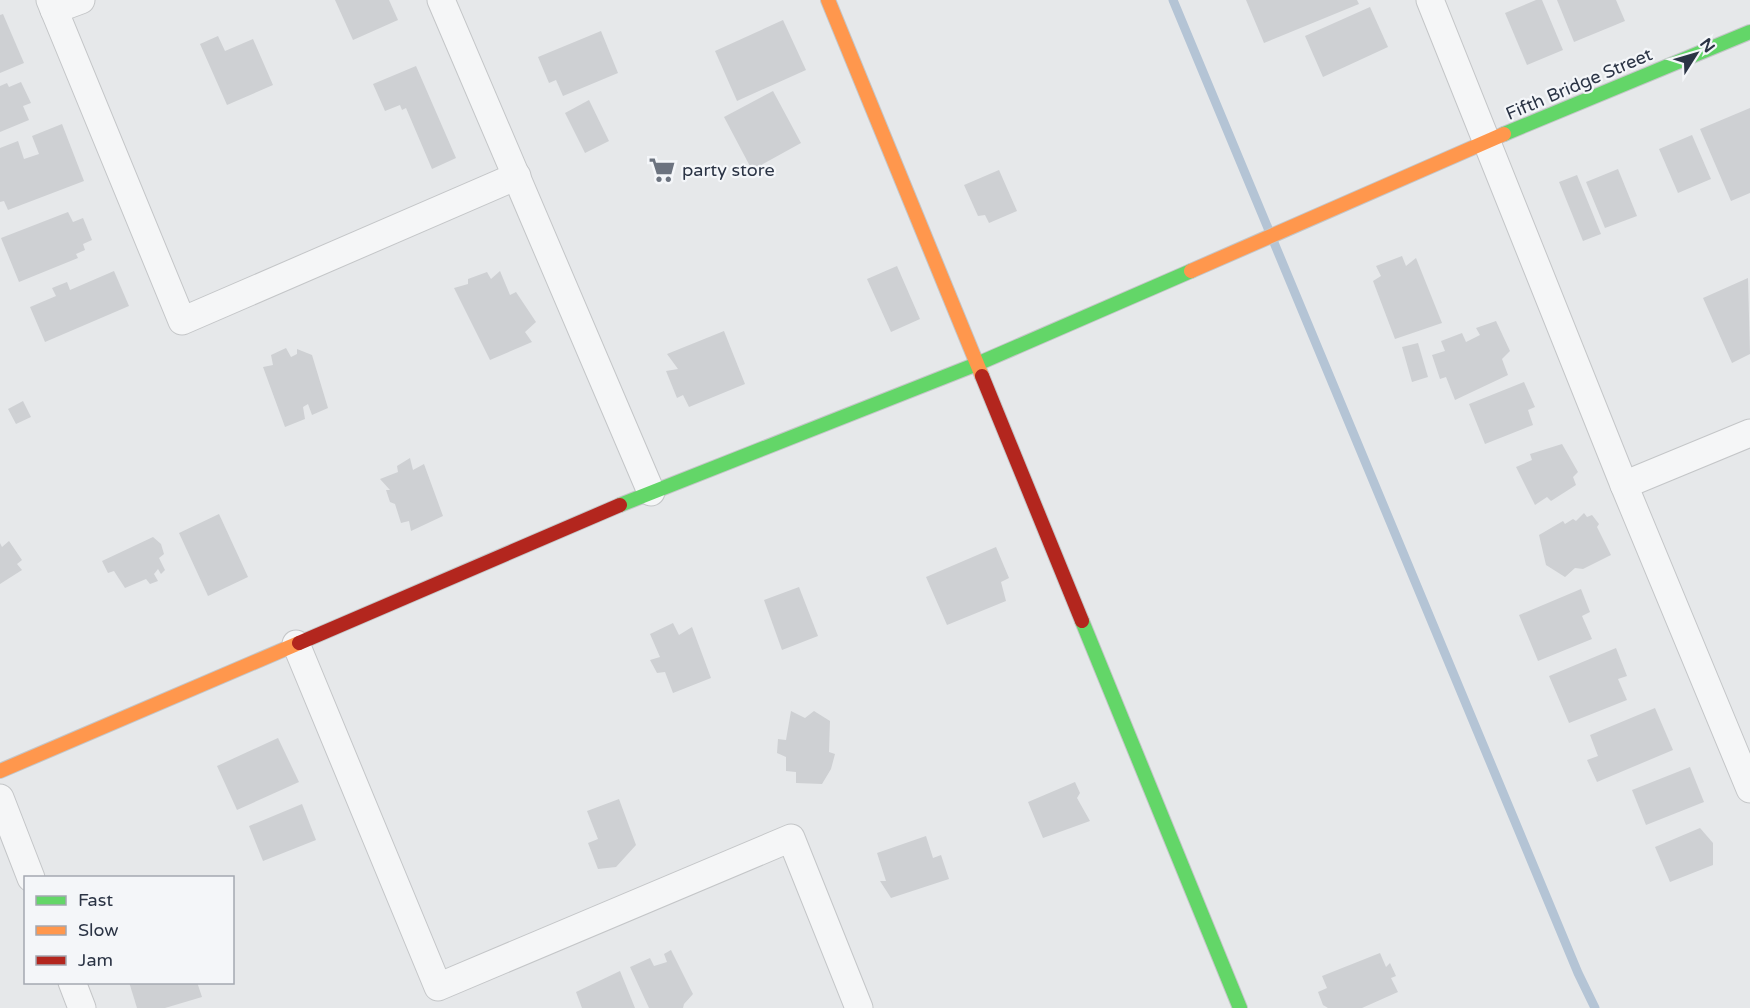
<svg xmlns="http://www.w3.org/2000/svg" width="1750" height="1008" viewBox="0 0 1750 1008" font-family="'Varela Round',sans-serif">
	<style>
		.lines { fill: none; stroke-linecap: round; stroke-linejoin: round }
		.stream { stroke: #b4c4d5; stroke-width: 9 }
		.building { fill: #ced0d3 }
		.street-casing { stroke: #c4c6c8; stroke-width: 29 }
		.fast-casing { stroke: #c4c6c8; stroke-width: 16 }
		.slow-casing { stroke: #c4c6c8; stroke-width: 16 }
		.jam-casing { stroke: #c4c6c8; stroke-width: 16 }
		.street { stroke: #f5f6f7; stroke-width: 27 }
		.fast { stroke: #63d668; stroke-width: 14 }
		.slow { stroke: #ff974d; stroke-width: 14 }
		.jam { stroke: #b3261e; stroke-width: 14 }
		.labels { text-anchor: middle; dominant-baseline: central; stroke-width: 4.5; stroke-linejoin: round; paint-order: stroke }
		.street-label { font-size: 18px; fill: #2b3445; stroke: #f4f6f9 }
		.poi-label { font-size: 18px; fill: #2b3445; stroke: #f4f6f9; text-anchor: start }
	</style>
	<rect width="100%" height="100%" fill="#e6e8ea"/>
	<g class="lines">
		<path class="stream" d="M1173,0L1578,973L1595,1008"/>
	</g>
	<g class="building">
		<path d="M335,0H389L398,20L353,40Z"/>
		<path d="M1246,0H1357L1359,4L1264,43Z"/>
		<path d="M1536,0H1542L1563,50L1527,65L1505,13Z"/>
		<path d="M1557,0H1616L1625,21L1574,42Z"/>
		<path d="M1370,7L1388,47L1323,77L1305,36Z"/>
		<path d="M3,14L24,63L0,73V15Z"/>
		<path d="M783,20L806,70L737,101L715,51Z"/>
		<path d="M601,31L618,73L563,96L556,80L549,83L538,57Z"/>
		<path d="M218,36L225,51L253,39L273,85L227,105L200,44Z"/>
		<path d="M416,66L456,158L432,169L406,108L402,110L400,105L385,111L373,84Z"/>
		<path d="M21,82L31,103L23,106L29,120L0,132V86L7,83L9,87Z"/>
		<path d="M773,91L801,143L752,170L724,117Z"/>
		<path d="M589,100L609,141L585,153L565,113Z"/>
		<path d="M1750,108V193L1731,201L1700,129Z"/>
		<path d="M62,124L84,181L8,210L4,201L0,202V148L18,141L24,159L39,154L32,136Z"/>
		<path d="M1692,135L1711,179L1678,193L1659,149Z"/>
		<path d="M1618,169L1637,216L1605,228L1586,182Z"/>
		<path d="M999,170L1017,211L989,223L985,215L978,216L964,185Z"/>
		<path d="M1577,175L1601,234L1583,241L1559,182Z"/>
		<path d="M68,212L73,222L83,218L92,240L83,244L85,250L76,254L78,258L19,282L1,238Z"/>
		<path d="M1402,256L1406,266L1416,258L1442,323L1395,339L1373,281L1381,276L1376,266Z"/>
		<path d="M897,266L920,319L891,332L867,279Z"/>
		<path d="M114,271L129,306L45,342L30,307L56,296L52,288L67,282L70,290Z"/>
		<path d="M500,271L510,295L516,292L536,322L525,332L532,342L490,360L454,288L468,284V279L487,272L491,279Z"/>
		<path d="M1748,278L1750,354L1732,363L1703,298Z"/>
		<path d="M1496,321L1510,351L1502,359L1508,375L1455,400L1446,377L1440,379L1432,355L1445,351L1441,341L1462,333L1466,342L1480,335L1476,328Z"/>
		<path d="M724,331L745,384L689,407L683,395L677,398L666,371L678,369L667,354Z"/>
		<path d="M1418,343L1428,377L1412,382L1402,347Z"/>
		<path d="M286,348L291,357L297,354V349L312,355L328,408L312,415L308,404L303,407L305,419L285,427L263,367L273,365L271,355Z"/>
		<path d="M1524,382L1535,407L1528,410L1533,425L1485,444L1469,404Z"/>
		<path d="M23,401L31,417L16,424L8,409Z"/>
		<path d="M1562,444L1578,472L1573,477L1576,485L1551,501L1547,497L1535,505L1516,467L1532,460L1530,454Z"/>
		<path d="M410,458L413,470L424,464L443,516L411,531L409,521L401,523L395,504L390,502L386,490H390L380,479L398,472L397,466Z"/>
		<path d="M1584,513L1587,517L1592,515L1599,524L1597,527L1611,555L1583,569L1575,568L1565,577L1546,565L1539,535L1563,521L1565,524L1573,519L1576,521Z"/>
		<path d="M219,514L248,577L208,596L179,533Z"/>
		<path d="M153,537L161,544L164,554L159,558L165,570L161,574L158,569L154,574L158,581L150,584L146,579L125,588L114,571L108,573L102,561Z"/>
		<path d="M9,541L22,560L17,564L22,570L0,584V543L2,547Z"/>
		<path d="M996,547L1009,578L1001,582L1006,601L947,625L926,577Z"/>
		<path d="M799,587L818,636L782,650L764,600Z"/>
		<path d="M1581,589L1590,612L1582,616L1592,639L1538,661L1519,615Z"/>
		<path d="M673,623L679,635L692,627L711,678L673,693L665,672L657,673L650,660L660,657L650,634Z"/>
		<path d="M1616,648L1627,676L1618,679L1627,700L1569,723L1549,676Z"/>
		<path d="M1655,708L1673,750L1597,782L1587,760L1598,756L1590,735Z"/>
		<path d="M791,711L805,718L814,711L830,721L829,752L835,754L831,769L822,784L796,783V772L786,771V757L777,753L778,739L786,740Z"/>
		<path d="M278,738L299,782L237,810L217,766Z"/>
		<path d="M1690,767L1704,802L1646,825L1632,790Z"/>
		<path d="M1075,782L1080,793L1077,798L1090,821L1043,838L1028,802Z"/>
		<path d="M619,799L636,845L616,867L598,869L588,843L598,839L587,811Z"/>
		<path d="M302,804L316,840L263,861L249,826Z"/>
		<path d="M1700,828L1713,843V865L1670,882L1655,847Z"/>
		<path d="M926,836L933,858L941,855L949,879L891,898L880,881H886L877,853Z"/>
		<path d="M671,950L693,994L684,1004L683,1008H649L630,967L650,958L654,966L667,962L664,954Z"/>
		<path d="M1380,953L1386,967L1390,963L1396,976L1391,978L1398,992L1362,1008H1328L1323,1005L1318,992L1327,988L1322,976Z"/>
		<path d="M620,971L635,1008H582L576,992Z"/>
		<path d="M129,982H197L202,997L165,1008H137Z"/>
	</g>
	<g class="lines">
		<g class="street-casing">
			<g id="street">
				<path d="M50,0L182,321L517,176"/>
				<path d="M441,0L651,492"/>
				<path d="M1430,0L1624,485L1750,789"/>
				<path d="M54,10L81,0"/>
				<path d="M1624,485L1750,433"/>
				<path d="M296,644L438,987L791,838L859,1008"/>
				<path d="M0,798L31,878"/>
				<path d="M72,982L82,1008"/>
			</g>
		</g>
		<g class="fast-casing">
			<g id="fast">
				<path d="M1504,134L1750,32"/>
				<path d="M620,505L977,364L1191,271"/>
				<path d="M1082,621L1240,1008"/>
			</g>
		</g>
		<g class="slow-casing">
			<g id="slow">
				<path d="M828,0L982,376"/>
				<path d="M1191,271L1504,134"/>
				<path d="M0,771L299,643"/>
			</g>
		</g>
		<g class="jam-casing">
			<g id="jam">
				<path d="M982,376L1082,621"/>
				<path d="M299,643L620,505"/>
			</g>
		</g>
		<use href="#street" class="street"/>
		<use href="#fast" class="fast"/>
		<use href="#slow" class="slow"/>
		<use href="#jam" class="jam"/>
	</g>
	<defs>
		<g id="supermarket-bare" transform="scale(2.07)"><path d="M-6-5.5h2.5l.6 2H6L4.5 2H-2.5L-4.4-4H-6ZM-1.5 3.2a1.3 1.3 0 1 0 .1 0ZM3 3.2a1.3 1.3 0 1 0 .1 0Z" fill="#6c737f" stroke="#f4f6f9" stroke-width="2.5" paint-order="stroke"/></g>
	</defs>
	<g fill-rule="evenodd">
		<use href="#supermarket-bare" x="662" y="170"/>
	</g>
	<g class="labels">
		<g class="street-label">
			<text transform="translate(1579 84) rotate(-23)">Fifth Bridge Street</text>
		</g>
		<g class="poi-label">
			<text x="682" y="170">party store</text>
		</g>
	</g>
	<rect x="24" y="876" width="210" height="108" fill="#f4f6f9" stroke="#a4a8b1" stroke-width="1.5"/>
	<rect x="36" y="896" width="30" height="9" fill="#63d668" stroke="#a4a8b1" stroke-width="1.5"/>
	<text x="78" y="906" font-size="18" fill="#2b3445">Fast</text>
	<rect x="36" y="926" width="30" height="9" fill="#ff974d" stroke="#a4a8b1" stroke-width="1.5"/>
	<text x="78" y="936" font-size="18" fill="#2b3445">Slow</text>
	<rect x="36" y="956" width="30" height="9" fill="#b3261e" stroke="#a4a8b1" stroke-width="1.5"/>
	<text x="78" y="966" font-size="18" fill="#2b3445">Jam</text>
	<g transform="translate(1696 54) rotate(53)" stroke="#f4f6f9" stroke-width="4.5" paint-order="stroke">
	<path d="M0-4.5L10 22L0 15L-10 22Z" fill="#2b3445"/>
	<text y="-9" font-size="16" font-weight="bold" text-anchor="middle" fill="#2b3445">N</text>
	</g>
</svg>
